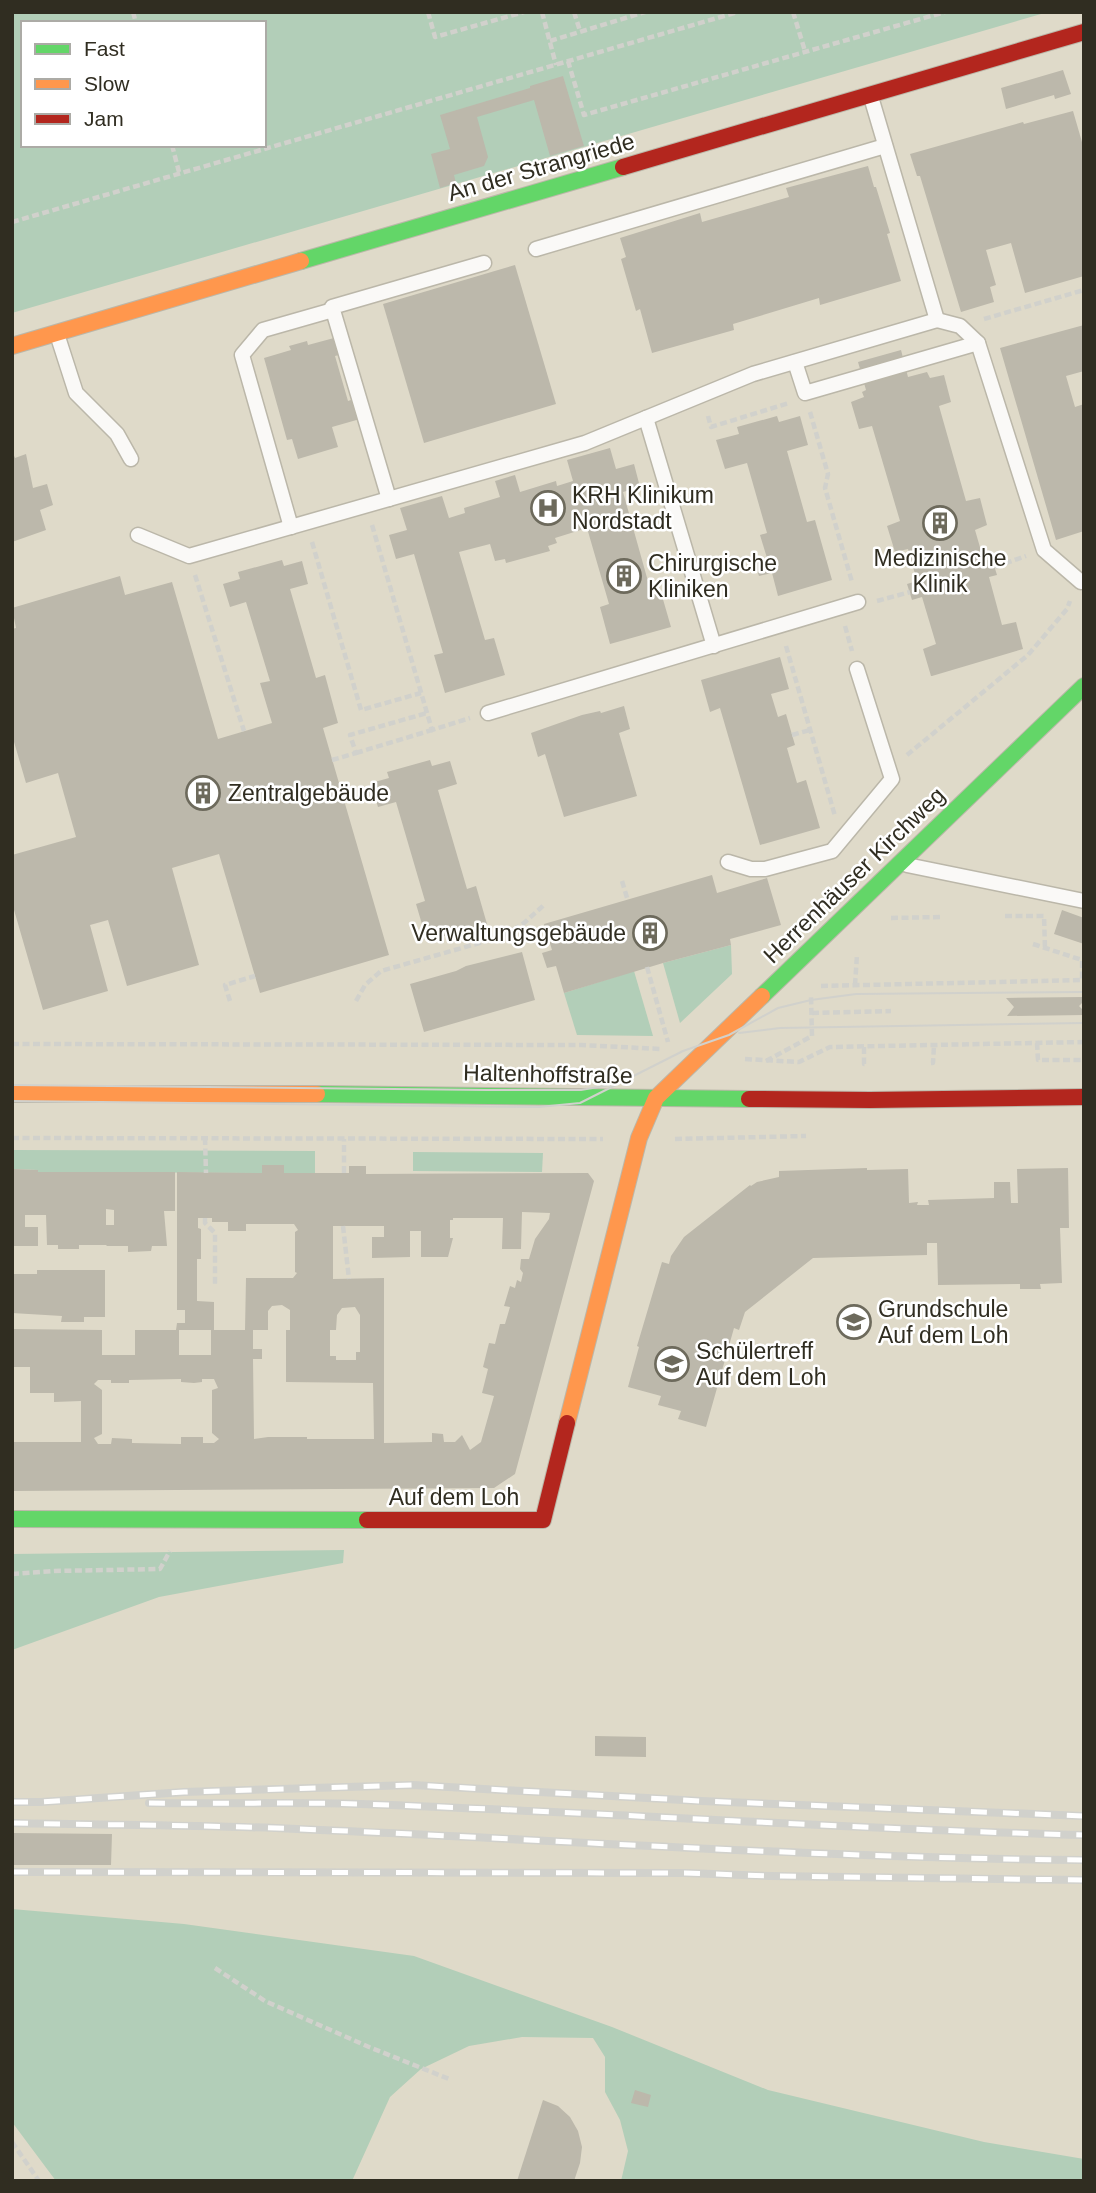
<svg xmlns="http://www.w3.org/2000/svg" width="1096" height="2193" viewBox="0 0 1096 2193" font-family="Helvetica,sans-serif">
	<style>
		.green { fill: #b2ceb8; fill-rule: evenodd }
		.building { fill: #bcb8ab; fill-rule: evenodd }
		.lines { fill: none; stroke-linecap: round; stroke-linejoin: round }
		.lane-casing { stroke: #bbb7a9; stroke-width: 17 }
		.fast-casing { stroke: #bbb7a9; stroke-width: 18 }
		.slow-casing { stroke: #bbb7a9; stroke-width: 18 }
		.jam-casing { stroke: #bbb7a9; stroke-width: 18 }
		.path { stroke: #d1d1cc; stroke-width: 4.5; stroke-dasharray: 7 3.5; stroke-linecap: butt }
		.lane { stroke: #faf9f7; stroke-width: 14 }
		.fast { stroke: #63d668; stroke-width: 16 }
		.slow { stroke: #ff974d; stroke-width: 16 }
		.jam { stroke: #b3261e; stroke-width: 16 }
		.tram { stroke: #d1d1cc; stroke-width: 2 }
		.rail-casing { stroke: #d1d1cc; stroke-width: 8 }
		.rail { stroke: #fff; stroke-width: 5; stroke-dasharray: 16; stroke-linecap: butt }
		.labels { text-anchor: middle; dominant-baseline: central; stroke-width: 5; stroke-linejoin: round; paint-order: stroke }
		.street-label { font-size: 23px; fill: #302d21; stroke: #fff }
		.poi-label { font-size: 23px; fill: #302d21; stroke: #fff; text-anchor: start }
	</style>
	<rect width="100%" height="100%" fill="#dfdac9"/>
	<g class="green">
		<path d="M12,12H1048L12,313ZM23,23H264V145H23Z"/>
		<path d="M731,945L732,974L680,1023L663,963Z"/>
		<path d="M634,971L653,1036L577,1035L564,993Z"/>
		<path d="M12,1150L315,1151V1173H284L283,1165H262V1173L38,1172V1170L12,1169Z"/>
		<path d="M413,1152L543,1153L542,1172L413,1171Z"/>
		<path d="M344,1550L343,1563L159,1597L12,1650V1554Z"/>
		<path d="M12,1909L184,1924L414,1956L612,2027L768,2090L984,2142L1084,2159V2181H621L628,2151L620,2120L605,2092V2057L593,2038L522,2037L469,2046L421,2069L390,2097L352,2181H56L12,2122Z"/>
	</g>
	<g class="building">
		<path d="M1063,70L1071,94L1055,99L1054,95L1006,109L1001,88Z"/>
		<path d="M563,76L584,146L550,156L534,100L477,117L488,157L484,166L454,175L456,183L440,188L431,154L450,149L440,115L530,88V86Z"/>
		<path d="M1073,111L1084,149V276L1025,293L1011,243L986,250L996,285L990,287L994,302L961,312L920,176H917L910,154L1023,122L1024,124Z"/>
		<path d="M868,166L874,187H876L890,233L887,234L901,281L820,305L819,298L733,324L734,330L652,353L640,309L636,311L621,259L626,257L620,238L700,213L702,222L789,197L786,188Z"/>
		<path d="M515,265L556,404L424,443L383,304Z"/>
		<path d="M1084,325V371L1066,376L1075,407L1084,404V531L1056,540L1000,348Z"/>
		<path d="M334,338L339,355L335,356L348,401L354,399L360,419L332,427L338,447L298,459L292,439L287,440L264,358L291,350L289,346L307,341L308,345Z"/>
		<path d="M901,350L908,377L927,372L930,378L944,375L951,402L939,406L966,501L980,498L987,525L975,530L984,561L992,559L997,575L989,577L1002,625L1016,622L1023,649L932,676H931L923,649L936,644L922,597L912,600L907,584L917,581L908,549L895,552L887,526L900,521L872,426L859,429L851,402L864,397L862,392L866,390L858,362Z"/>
		<path d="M777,416L779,422L800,416L808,445L787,451L807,522L815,520L832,580L778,596L772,573L759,576L754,561L767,558L760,535L767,533L747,463L725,469L716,440L739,434L737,427Z"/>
		<path d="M610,448L616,469L634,464L640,487L623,492L651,592L660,589L671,627L610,644L600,607L609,604L587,528L555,538L557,543L548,546L550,551L506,563L505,559L495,561L490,544L459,552L485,640L494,638L505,675L445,693L434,655L443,653L414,554L396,559L389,535L407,530L400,508L442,496L449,518L465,513L464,508L500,497L495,481L515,475L520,492L556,481L557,486L573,481L567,460Z"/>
		<path d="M12,451L15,458L26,454L33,488L47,484L53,505L40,510L46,530L12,542Z"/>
		<path d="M282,560L284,566L302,561L308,584L290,589L316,678L325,675L338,723L323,728L389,955L260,993L219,854L172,868L199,965L127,986L108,920L90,925L108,991L43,1010L12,903V855L76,837L58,773L26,783L12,735V629L16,628L12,608L120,576L125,595L172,582L218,739L272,723L260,683L270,681L246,602L230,607L223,584L240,579L238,572Z"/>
		<path d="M780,657L789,689L771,694L778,717L786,714L795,745L787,748L797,783L806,780L820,828L760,845L720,708L710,712L701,680Z"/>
		<path d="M624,706L630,729L619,733L637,796L564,817L545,754L538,757L531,733L582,715L600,711L601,713Z"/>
		<path d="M430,760L432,766L450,761L457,784L438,790L467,889L476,886L487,924L427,941L416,904L425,901L396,802L378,807L371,783L389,778L387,772Z"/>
		<path d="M712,875L717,893L767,878L781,925L730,939L731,945L663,963L564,993L556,966L547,968L542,953L552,950L544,924Z"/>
		<path d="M1062,910L1084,918V944L1054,934Z"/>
		<path d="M522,952L535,1000L424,1032L410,984L456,971L466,966Z"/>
		<path d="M1084,997V1001L1079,1006L1084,1011V1015L1007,1016L1014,1007L1006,998Z"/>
		<path d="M262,1165H284V1173H349V1166H366V1174L588,1173L594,1181L515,1474L494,1488L12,1491V1442H81V1401L54,1402V1393H30V1367H12V1329L102,1330V1355H135V1330H176L177,1323H185V1310H177V1172L262,1173ZM522,1212L550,1213L549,1219L535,1239L529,1259H521L520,1269L523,1273L521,1282L517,1280L515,1288L510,1286L504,1306L510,1307L505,1324H500L495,1344L489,1343L483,1367L488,1369L482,1393L494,1396L481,1442L470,1450L462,1435L455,1442H444L443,1434L432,1433V1442L384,1443V1278L333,1279V1226H384V1237H372V1258L410,1257V1231H421V1257H448L453,1238H450V1220H453V1218H503L502,1249H521ZM198,1218H212V1222H228V1231H246V1224H294L298,1230L295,1232V1272L297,1273L293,1278H246L245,1330H214V1302L197,1301V1259H201V1229L198,1228ZM282,1305L290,1310V1330H286V1382L373,1383L374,1439H307V1437H268L254,1439L253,1359H262V1349H253V1330H268V1311L272,1306ZM355,1307L360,1315V1352H356V1360H336V1356H330V1330H336L337,1315L342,1308ZM179,1330H211V1355H179ZM181,1379V1382L194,1383L202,1382V1379H214L218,1388L212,1390V1433L219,1439L214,1443H203V1437H181V1444L132,1443V1439L112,1438L111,1444H98L94,1438L102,1434V1390L94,1384L98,1380H111V1383H129V1380Z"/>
		<path d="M867,1168V1170L908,1169L909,1203L918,1202L917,1205H929L928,1200L994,1198V1182H1010L1011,1203H1018L1017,1169L1068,1168L1069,1228H1060L1062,1283L1040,1284L1041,1289H1020V1284L938,1285L937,1243H927V1255L813,1258L745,1312L739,1330L734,1328L706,1427L678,1419L681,1411L658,1405L661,1396L628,1387L639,1347L637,1346L662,1262L669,1264L671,1256L684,1237L750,1185L751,1186L757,1182L779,1177V1171Z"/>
		<path d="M12,1169L38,1170V1172H175V1211H164L167,1246H152L151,1251L128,1252V1246H106L107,1245H79V1249H58V1245H47L46,1215H25V1227H38V1246H12ZM106,1209L114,1210V1225H106Z"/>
		<path d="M37,1270H105V1317H84V1322H61L62,1316L12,1313V1274H37Z"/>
		<path d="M595,1736L646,1737V1757L595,1756Z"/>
		<path d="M12,1833L112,1834L111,1865H12Z"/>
		<path d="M635,2090L651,2095L648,2107L631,2103Z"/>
		<path d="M543,2100L558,2106L570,2117L578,2131L582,2147L580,2163L574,2181H517Z"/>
	</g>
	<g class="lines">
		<g class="lane-casing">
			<g id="lane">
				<path d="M536,249L885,146"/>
				<path d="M937,320L960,326L978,343L1044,550L1081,582L1084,581"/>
				<path d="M57,334L76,393L117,434L131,459"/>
				<path d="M795,362L805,393L978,343"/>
				<path d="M646,418L714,646"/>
				<path d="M389,499L332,307L484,263"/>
				<path d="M291,527L242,355L263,330L333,310"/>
				<path d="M138,535L189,556L585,443L753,374L937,320L871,97"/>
				<path d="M488,713L858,602"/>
				<path d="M728,862L751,869H765L832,851L892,779L857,669"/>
				<path d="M907,865L1084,901"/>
			</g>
		</g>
		<g class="fast-casing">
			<g id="fast">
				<path d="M301,261L623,167"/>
				<path d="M762,996L1084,686"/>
				<path d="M317,1094L749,1099"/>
				<path d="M12,1519L367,1520"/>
			</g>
		</g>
		<g class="slow-casing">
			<g id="slow">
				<path d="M12,346L301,261"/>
				<path d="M12,1094H317"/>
				<path d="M567,1423L639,1138L656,1098L762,996"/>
			</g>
		</g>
		<g class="jam-casing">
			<g id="jam">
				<path d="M623,167L1084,32"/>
				<path d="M749,1099L870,1100L1084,1097"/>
				<path d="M367,1520H543L567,1423"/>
			</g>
		</g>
		<g class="path">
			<path d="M133,12L136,23"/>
			<path d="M428,12L435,37L524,12"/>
			<path d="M542,12L556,65"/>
			<path d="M574,12L580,31"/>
			<path d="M793,12L805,51"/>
			<path d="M550,41L645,12"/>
			<path d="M568,61L584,115L945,12"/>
			<path d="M172,145L179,172"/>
			<path d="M12,222L738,12"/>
			<path d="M984,319L1084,290"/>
			<path d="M810,412L828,474L825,488L852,582"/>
			<path d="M708,416L711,427L789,403"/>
			<path d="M372,525L432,730L470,718"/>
			<path d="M312,542L361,710L421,693"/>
			<path d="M995,567L1026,556"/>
			<path d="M195,575L244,731"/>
			<path d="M877,601L910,592"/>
			<path d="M845,626L852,651"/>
			<path d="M786,646L835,816"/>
			<path d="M792,735L810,730"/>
			<path d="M356,753L432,730"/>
			<path d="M907,755L1028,655L1067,609L1070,601"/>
			<path d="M332,760L356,753L350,735L427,713"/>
			<path d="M622,881L628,901"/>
			<path d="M1005,916H1044L1045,948"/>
			<path d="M891,918L940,917"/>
			<path d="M1033,944L1082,960V980"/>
			<path d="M647,967L668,1042"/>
			<path d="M855,985L857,955"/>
			<path d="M821,986L1084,980"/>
			<path d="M230,1001L225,985L255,976"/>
			<path d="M356,1001L365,985L381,971L504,936L524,923L545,904"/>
			<path d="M812,1013L891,1011"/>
			<path d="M1037,1043L1038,1060H1084"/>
			<path d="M12,1044L582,1045L660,1049"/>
			<path d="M864,1047V1064H866"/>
			<path d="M745,1059L799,1062L830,1047L1084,1042"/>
			<path d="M766,1061L812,1036L811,996"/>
			<path d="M931,1063H933L934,1045"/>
			<path d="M12,1138L603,1139"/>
			<path d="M205,1138L206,1173"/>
			<path d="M675,1139L806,1136"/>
			<path d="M344,1173V1139"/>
			<path d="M205,1218V1223L215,1233V1287"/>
			<path d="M343,1226L349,1279"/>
			<path d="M12,1574L54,1571L160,1569L170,1551"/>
			<path d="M215,1968L265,2001L369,2047L449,2079"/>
			<path d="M12,2142L39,2181"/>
		</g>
		<use href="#lane" class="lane"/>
		<use href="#fast" class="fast"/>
		<use href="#slow" class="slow"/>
		<use href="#jam" class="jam"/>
		<g class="tram">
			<path d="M739,1033L780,1028L1084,1023"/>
			<path d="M12,1085L486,1090H581L610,1085"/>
			<path d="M12,1101L539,1107L580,1103L683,1051L729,1035L778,1008L811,1000L856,994L1084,992"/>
		</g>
		<g class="rail-casing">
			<g id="rail">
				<path d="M12,1802H41L184,1792L413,1785L701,1801L1084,1816"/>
				<path d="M149,1803C219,1804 290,1802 360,1804C602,1812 842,1829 1084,1835"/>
				<path d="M12,1823C100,1825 188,1825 276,1828C545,1839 814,1858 1084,1860"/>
				<path d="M12,1872L685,1873L771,1876L1084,1880"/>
			</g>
		</g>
		<use href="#rail" class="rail"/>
	</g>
	<defs>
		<g id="hospital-ring" transform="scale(1.75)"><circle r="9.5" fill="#fff" stroke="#6d6a5c" stroke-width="1.5"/><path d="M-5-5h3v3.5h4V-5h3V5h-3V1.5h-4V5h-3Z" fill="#6d6a5c"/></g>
		<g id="building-ring" transform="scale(1.75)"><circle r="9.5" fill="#fff" stroke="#6d6a5c" stroke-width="1.5"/><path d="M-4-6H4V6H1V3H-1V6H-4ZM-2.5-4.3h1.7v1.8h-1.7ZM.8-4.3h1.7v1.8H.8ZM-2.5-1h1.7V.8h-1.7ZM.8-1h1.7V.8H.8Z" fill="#6d6a5c"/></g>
		<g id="school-ring" transform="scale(1.75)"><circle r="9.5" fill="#fff" stroke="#6d6a5c" stroke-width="1.5"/><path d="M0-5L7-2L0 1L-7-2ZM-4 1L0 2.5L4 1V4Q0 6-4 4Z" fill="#6d6a5c"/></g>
	</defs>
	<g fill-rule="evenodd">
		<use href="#hospital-ring" x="548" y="508"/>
		<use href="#building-ring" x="940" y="523"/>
		<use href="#building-ring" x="624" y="576"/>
		<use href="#building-ring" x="203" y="793"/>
		<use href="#building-ring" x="650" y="933"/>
		<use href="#school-ring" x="854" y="1322"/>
		<use href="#school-ring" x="672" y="1364"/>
	</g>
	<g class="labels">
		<g class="street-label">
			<text transform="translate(541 167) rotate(-16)">An der Strangriede</text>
			<text transform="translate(854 875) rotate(-44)">Herrenhäuser Kirchweg</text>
			<text transform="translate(548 1074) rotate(1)">Haltenhoffstraße</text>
			<text x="454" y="1497">Auf dem Loh</text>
		</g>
		<g class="poi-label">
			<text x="572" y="495">KRH Klinikum<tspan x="572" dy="26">Nordstadt</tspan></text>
			<text x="940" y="558" text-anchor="middle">Medizinische<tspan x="940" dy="26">Klinik</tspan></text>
			<text x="648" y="563">Chirurgische<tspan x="648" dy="26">Kliniken</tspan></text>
			<text x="228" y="793">Zentralgebäude</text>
			<text x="626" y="933" text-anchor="end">Verwaltungsgebäude</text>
			<text x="878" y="1309">Grundschule<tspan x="878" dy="26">Auf dem Loh</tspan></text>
			<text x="696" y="1351">Schülertreff<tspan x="696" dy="26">Auf dem Loh</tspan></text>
		</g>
	</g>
	<rect width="1096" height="2193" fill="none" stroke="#302d21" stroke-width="28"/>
	<rect x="21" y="21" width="245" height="126" fill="#ffffff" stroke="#acaba6" stroke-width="2"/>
	<rect x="35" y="44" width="35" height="10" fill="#63d668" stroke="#acaba6" stroke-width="2"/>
	<text x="84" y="56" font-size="21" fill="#302d21">Fast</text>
	<rect x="35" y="79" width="35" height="10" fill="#ff974d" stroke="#acaba6" stroke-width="2"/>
	<text x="84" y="91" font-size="21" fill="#302d21">Slow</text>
	<rect x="35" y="114" width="35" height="10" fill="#b3261e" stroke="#acaba6" stroke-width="2"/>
	<text x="84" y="126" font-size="21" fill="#302d21">Jam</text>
</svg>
